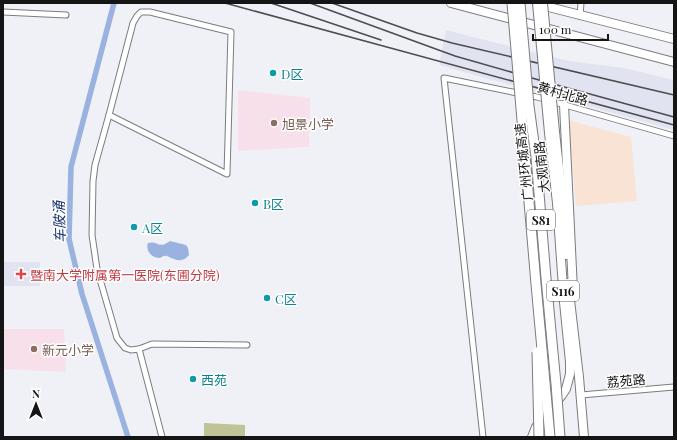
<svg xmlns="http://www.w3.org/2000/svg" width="677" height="440" viewBox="0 0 677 440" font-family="'Playfair Display','Noto Sans SC',serif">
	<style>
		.commercial { fill: #f9e3d5 }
		.built { fill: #e1e4f0 }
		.education { fill: #f8e0eb }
		.green { fill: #bfc395 }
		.water { fill: #99b2df }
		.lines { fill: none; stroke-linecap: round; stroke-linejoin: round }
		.canal { stroke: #99b2df; stroke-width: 5.5 }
		.minor-casing { stroke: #7b7c7f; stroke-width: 7 }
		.primary-casing { stroke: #7b7c7f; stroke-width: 10 }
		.trunk-casing { stroke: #7b7c7f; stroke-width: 10 }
		.minor { stroke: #fff; stroke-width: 5 }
		.primary { stroke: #fff; stroke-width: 8 }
		.trunk { stroke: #fff; stroke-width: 8 }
		.rail { stroke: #4b4c4e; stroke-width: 1.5 }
		.primary-bridge-casing { stroke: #7b7c7f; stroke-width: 10; stroke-linecap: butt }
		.motorway-bridge-casing { stroke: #7b7c7f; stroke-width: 11; stroke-linecap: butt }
		.primary-bridge { stroke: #fff; stroke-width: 8 }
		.motorway-bridge { stroke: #fff; stroke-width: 9 }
		.culture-dot { fill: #0f9aa8; stroke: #fff; stroke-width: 1.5 }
		.education-dot { fill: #8d6e63; stroke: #fff; stroke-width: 1.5 }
		.health-dot { fill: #e0444e; stroke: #fff; stroke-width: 1.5 }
		.labels { text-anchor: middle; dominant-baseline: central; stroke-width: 3; stroke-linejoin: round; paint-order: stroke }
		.shield { fill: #fff; stroke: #5b5b5c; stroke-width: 1 }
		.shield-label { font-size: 12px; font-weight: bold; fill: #151516 }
		.culture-label { font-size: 13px; fill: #0d838f; stroke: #fff; text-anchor: start }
		.street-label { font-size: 13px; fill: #151516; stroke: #fff }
		.education-label { font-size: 13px; fill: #785e54; stroke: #fff; text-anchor: start }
		.health-label { font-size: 13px; fill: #be3a42; stroke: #fff; text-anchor: start }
		.water-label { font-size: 14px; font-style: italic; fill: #1a356c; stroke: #fff }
	</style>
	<rect width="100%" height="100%" fill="#f0f1f6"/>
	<path class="commercial" d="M568,120L631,137L637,201L576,206Z"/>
	<g class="built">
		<path d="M446,30L569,61L624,68L674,80V130L439,65Z"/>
		<rect x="3" y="262" width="37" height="24"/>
	</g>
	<g class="education">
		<path d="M238,90L310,98L309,147L238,151Z"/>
		<path d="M3,329H64L66,372L3,369Z"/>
	</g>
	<path class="green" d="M204,423L245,425V437H204Z"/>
	<path class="water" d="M170,241L186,245L188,248L189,255C184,262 177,261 169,257C168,257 168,256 167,256C164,255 162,257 160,258C152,258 145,251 148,243C159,240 158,250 170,241Z"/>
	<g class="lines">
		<path class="canal" d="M114,3L71,167L69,239L82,294L128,437"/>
		<g class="minor-casing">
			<g id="minor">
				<path d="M3,12L66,15"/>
				<path d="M141,12H150L231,32L227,174L109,115L133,23L137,16Z"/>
				<path d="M580,16L581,3"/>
				<path d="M109,115L95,165L93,181L92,235L97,269L117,338L125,348L131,350L139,349L152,344L247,345"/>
				<path d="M139,349L162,437"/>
				<path d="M581,395L674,387"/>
				<path d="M483,437L444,78L537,97L674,136"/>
			</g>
		</g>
		<g class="primary-casing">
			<g id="primary">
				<path d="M564,105L573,290"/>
				<path d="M555,132L563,204L566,255"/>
				<path d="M568,283L579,377L584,437"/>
				<path d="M532,437L536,427L562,395L566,389L570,374V362L564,302L557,203L549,133"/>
			</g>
		</g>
		<g class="trunk-casing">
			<g id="trunk">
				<path d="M451,3L674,62"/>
				<path d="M537,4L674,39"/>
			</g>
		</g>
		<use href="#minor" class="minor"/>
		<use href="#primary" class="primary"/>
		<use href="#trunk" class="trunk"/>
		<g class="rail">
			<path d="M225,3L674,125"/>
			<path d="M271,3L381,40"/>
			<path d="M310,3L455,56L546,82L674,117"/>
			<path d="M332,3L417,33L452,43L674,95"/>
		</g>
		<g class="primary-bridge-casing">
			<g id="primary-bridge">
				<path d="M537,3L549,133"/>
				<path d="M543,3L555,132"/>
			</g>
		</g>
		<g class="motorway-bridge-casing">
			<g id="motorway-bridge">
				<path d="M512,3L536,284L550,437"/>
				<path d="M520,3L529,106L536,157L546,278L556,384L560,437"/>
				<path d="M537,352L539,437"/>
			</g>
		</g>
		<use href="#primary-bridge" class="primary-bridge"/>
		<use href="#motorway-bridge" class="motorway-bridge"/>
	</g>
	<g class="culture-dot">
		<circle cx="273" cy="73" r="4"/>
		<circle cx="255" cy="203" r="4"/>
		<circle cx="134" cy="227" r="4"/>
		<circle cx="267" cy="298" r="4"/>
		<circle cx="193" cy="379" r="4"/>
	</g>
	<g class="education-dot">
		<circle cx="274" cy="123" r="4"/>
		<circle cx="34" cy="349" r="4"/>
	</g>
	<path class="health-dot" d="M19 268h4v4h4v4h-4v4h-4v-4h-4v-4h4z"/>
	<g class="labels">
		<g class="shield">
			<rect x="527" y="210" width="28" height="20" rx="3"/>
			<rect x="547" y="281" width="32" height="20" rx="3"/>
		</g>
		<g class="shield-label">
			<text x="541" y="220">S81</text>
			<text x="563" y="291">S116</text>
		</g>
		<g class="culture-label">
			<text x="281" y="73">D区</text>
			<text x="263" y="203">B区</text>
			<text x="142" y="227">A区</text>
			<text x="275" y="298">C区</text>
			<text x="201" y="379">西苑</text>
		</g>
		<g class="street-label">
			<text transform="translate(563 93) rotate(16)">黄村北路</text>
			<text transform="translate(523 162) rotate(-96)">广州环城高速</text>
			<text transform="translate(541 167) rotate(-96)">大观南路</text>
			<text transform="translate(626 380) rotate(-5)">荔苑路</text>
		</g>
		<g class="education-label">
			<text x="282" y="123">旭景小学</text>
			<text x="42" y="349">新元小学</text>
		</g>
		<g class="health-label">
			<text x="30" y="274">暨南大学附属第一医院(东圃分院)</text>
		</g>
		<g class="water-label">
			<text transform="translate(59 222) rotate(-92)">车陂涌</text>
		</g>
	</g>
	<rect width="677" height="440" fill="none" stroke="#151516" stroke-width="8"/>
	<g transform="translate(36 404)" stroke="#ffffff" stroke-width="3" paint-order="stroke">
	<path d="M0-3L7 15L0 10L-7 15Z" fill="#151516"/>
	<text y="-6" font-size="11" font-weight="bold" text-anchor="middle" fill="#151516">N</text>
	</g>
	<path d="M533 34v6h75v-6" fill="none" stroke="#151516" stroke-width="2"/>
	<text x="539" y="34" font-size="12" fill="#151516" stroke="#ffffff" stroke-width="3" paint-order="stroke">100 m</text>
</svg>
